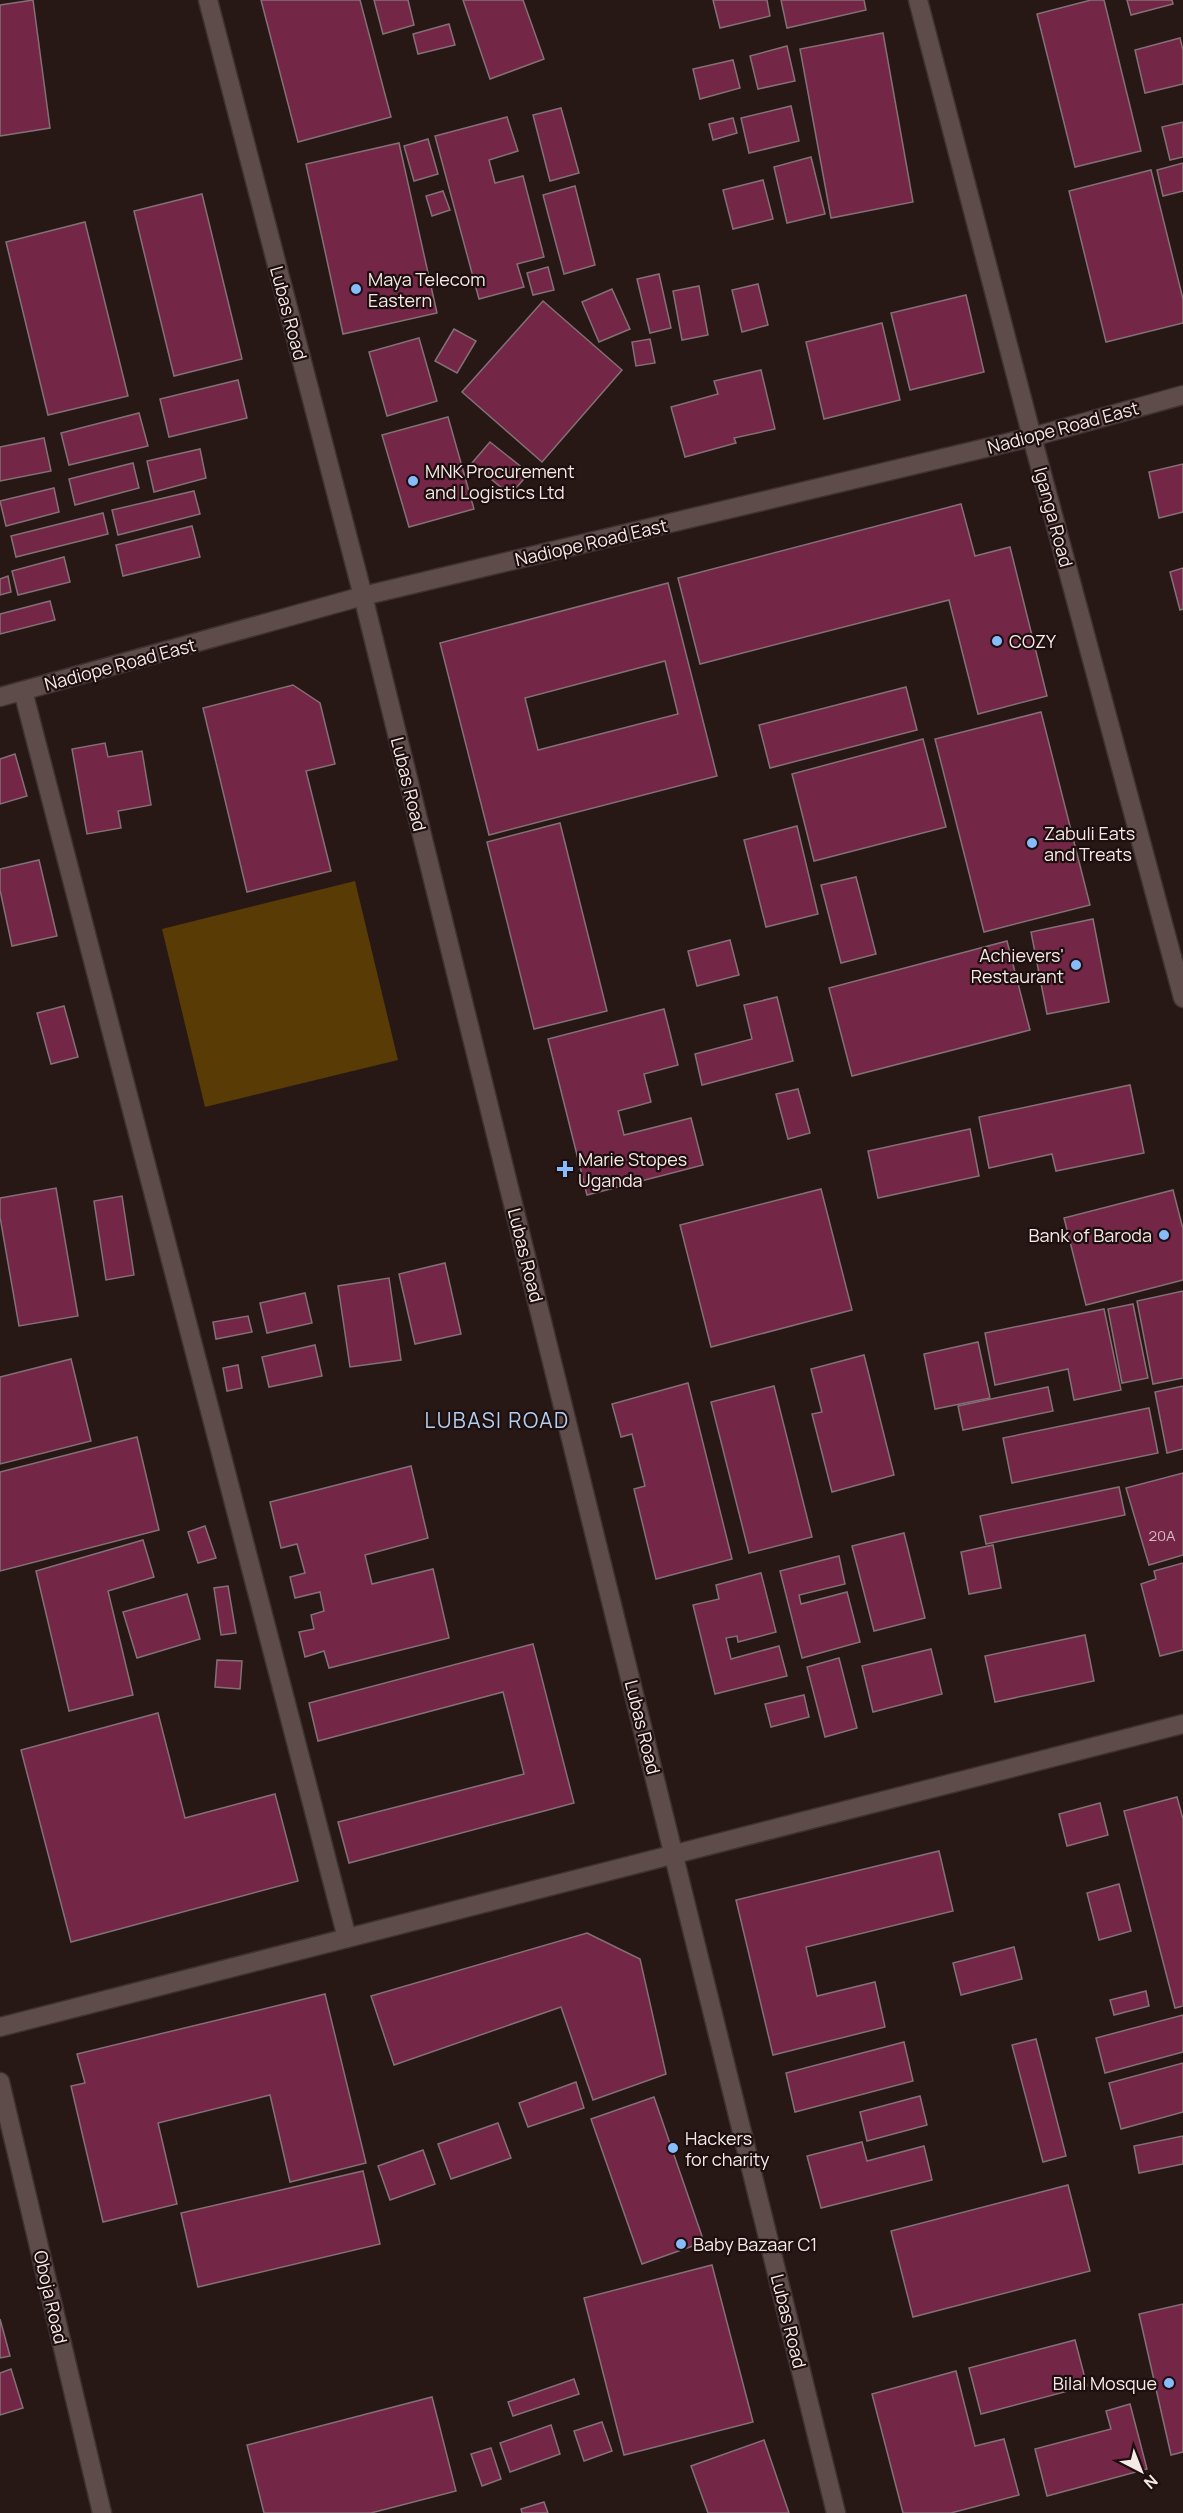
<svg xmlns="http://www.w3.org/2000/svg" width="1183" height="2513" viewBox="0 0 1183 2513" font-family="Manrope,sans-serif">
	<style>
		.green { fill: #583b05 }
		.building { fill: #742647; stroke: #837075; stroke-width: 1.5; fill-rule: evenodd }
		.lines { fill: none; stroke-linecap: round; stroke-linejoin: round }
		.street-casing { stroke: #3d3231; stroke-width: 21 }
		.street { stroke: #5e4c4b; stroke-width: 18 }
		.poi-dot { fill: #87bbfb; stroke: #1d0f0e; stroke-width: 2 }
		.labels { text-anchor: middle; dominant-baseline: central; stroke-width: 4.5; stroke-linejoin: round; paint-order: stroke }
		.number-label { font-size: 15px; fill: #d6b9c0 }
		.poi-label { font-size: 18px; fill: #f6eae9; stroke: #1d0f0e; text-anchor: start }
		.street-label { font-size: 18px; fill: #f6eae9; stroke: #1d0f0e }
		.quarter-label { font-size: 21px; letter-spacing: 1.5px; fill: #b2cff3; stroke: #1d0f0e }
	</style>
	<rect width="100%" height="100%" fill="#271816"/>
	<path class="green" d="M355,881L398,1060L205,1107L162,929Z"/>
	<g class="building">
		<path d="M33,0L50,128L0,136V5Z"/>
		<path d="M261,0H360L391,117L298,142Z"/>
		<path d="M374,0H408L414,25L383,34Z"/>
		<path d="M463,0H523L544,59L490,79Z"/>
		<path d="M713,0H767L770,16L720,28Z"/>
		<path d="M781,0H864L866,10L787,28Z"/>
		<path d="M1091,0H1104L1141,151L1075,167L1037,14Z"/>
		<path d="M1127,0H1172L1173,4L1131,15Z"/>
		<path d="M449,24L455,45L418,54L413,34Z"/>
		<path d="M883,33L913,202L831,218L800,49Z"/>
		<path d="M1180,38L1183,50V84L1145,93L1135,50Z"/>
		<path d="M787,46L795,81L758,89L750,56Z"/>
		<path d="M733,60L740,88L700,99L693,69Z"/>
		<path d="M791,106L799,141L749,153L741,118Z"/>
		<path d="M561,108L579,173L550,181L533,115Z"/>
		<path d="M507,117L518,151L489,160L495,183L523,176L544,257L517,264L524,287L479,299L435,136Z"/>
		<path d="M733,118L737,133L713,140L709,124Z"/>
		<path d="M1183,122V157L1170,160L1162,127Z"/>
		<path d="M428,139L438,174L414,181L404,146Z"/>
		<path d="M399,143L437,313L343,334L306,164Z"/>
		<path d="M811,157L825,214L787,223L774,167Z"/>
		<path d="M1183,163V191L1163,196L1157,170Z"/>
		<path d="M1151,170L1183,299V323L1106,342L1069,191Z"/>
		<path d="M763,180L773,219L733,229L723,190Z"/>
		<path d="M575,186L595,265L564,274L543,195Z"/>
		<path d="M443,191L450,210L432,216L426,196Z"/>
		<path d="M202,194L242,359L174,376L134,211Z"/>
		<path d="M85,222L128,396L48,415L6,242Z"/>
		<path d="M548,267L554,290L533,295L527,273Z"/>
		<path d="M659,274L671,328L650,333L637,279Z"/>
		<path d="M758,284L768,325L742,332L732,290Z"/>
		<path d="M699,286L708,335L682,340L673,291Z"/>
		<path d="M612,289L630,329L599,342L582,302Z"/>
		<path d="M966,295L984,372L910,390L891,313Z"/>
		<path d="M543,301L622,370L542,462L462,392Z"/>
		<path d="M882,323L900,400L824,419L806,342Z"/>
		<path d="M454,329L476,341L457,373L435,361Z"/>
		<path d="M419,338L437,401L387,416L369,352Z"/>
		<path d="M650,339L655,363L636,366L632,342Z"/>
		<path d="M761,370L775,429L734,438L736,443L685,457L671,407L718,394L714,381Z"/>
		<path d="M238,380L247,418L169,437L160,399Z"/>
		<path d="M139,413L148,446L69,465L61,433Z"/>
		<path d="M448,417L474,509L409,527L382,435Z"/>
		<path d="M44,438L51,471L0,481V447Z"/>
		<path d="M490,442L529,473L510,495L472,463Z"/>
		<path d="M200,449L206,478L154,492L147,461Z"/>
		<path d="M133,463L139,488L75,505L69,479Z"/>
		<path d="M1183,464V512L1159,518L1149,472Z"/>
		<path d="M54,488L59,512L6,526L0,501Z"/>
		<path d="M194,491L200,514L118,535L112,510Z"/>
		<path d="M961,504L975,556L1010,547L1047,696L978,714L949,600L700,664L678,578Z"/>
		<path d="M103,513L108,534L16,557L11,536Z"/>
		<path d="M192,526L200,557L123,576L116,545Z"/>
		<path d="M64,557L70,582L18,595L12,571Z"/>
		<path d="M1183,568V609L1180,610L1170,572Z"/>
		<path d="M8,576L11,592L0,595V579Z"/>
		<path d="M668,583L717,776L489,835L440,643ZM665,661L678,714L538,750L525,698Z"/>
		<path d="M50,601L55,620L0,634V614Z"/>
		<path d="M293,685L320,703L335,764L306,771L331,871L247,892L203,708Z"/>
		<path d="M906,687L917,730L770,768L759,725Z"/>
		<path d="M1041,712L1090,905L984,932L935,739Z"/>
		<path d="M923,739L946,827L814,861L792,774Z"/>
		<path d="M105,743L108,757L142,751L151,805L118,811L121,828L87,834L72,749Z"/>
		<path d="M15,754L27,796L0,804V759Z"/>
		<path d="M560,823L607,1011L534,1029L487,842Z"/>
		<path d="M797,826L818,914L766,927L744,840Z"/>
		<path d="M39,860L57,936L12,946L0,890V869Z"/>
		<path d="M856,877L876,954L841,963L821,885Z"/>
		<path d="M1093,919L1109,1002L1047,1014L1031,932Z"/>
		<path d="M730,940L739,975L697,986L688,951Z"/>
		<path d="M1007,941L1030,1030L852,1076L829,988Z"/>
		<path d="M777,997L793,1061L702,1085L695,1054L752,1039L744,1005Z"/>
		<path d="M64,1006L78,1057L51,1064L37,1013Z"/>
		<path d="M664,1009L678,1065L644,1074L651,1102L618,1111L624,1135L691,1118L703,1165L587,1195L548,1039Z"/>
		<path d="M1130,1085L1144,1153L1056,1171L1052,1154L989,1168L979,1117Z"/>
		<path d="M798,1089L810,1133L788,1139L776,1094Z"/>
		<path d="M970,1129L979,1176L878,1198L868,1151Z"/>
		<path d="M56,1188L78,1316L19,1326L0,1217V1198Z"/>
		<path d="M821,1189L852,1310L711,1347L680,1225Z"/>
		<path d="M1173,1190L1183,1229V1280L1086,1305L1064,1218Z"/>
		<path d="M122,1196L134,1275L106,1280L94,1201Z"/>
		<path d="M445,1263L461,1334L415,1344L399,1274Z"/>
		<path d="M389,1278L401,1360L350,1367L338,1286Z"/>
		<path d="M1183,1291V1378L1153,1384L1137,1301Z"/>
		<path d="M305,1293L312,1323L267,1333L260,1303Z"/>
		<path d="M1133,1304L1148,1378L1122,1383L1108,1309Z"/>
		<path d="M1104,1309L1121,1390L1074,1400L1068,1369L995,1385L985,1333Z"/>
		<path d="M248,1316L252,1332L216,1339L213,1322Z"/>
		<path d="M978,1342L990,1398L935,1409L924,1354Z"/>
		<path d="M315,1345L322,1376L269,1387L262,1357Z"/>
		<path d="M864,1355L894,1475L832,1492L812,1414L822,1412L811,1369Z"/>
		<path d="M71,1359L91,1441L0,1464V1377Z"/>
		<path d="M238,1365L242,1388L227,1391L223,1368Z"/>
		<path d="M688,1383L732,1559L656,1579L634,1489L645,1486L632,1434L621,1437L612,1404Z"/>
		<path d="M774,1386L812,1537L749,1553L711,1402Z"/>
		<path d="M1183,1386V1449L1167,1453L1155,1392Z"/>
		<path d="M1048,1387L1053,1411L963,1430L958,1406Z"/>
		<path d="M1149,1408L1158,1453L1012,1483L1003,1438Z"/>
		<path d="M137,1437L159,1530L0,1571V1472Z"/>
		<path d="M411,1466L428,1538L365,1555L372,1584L433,1569L449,1638L329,1668L324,1651L305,1657L299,1632L314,1629L311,1615L324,1611L320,1592L295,1598L290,1577L305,1573L297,1544L281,1548L270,1502Z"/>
		<path d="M1183,1473V1555L1149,1565L1126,1488Z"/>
		<path d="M1119,1487L1125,1515L986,1544L980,1516Z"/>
		<path d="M205,1526L216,1558L198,1563L188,1532Z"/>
		<path d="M904,1533L925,1618L874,1631L852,1546Z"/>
		<path d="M143,1540L154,1577L108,1591L133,1695L69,1711L36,1571Z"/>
		<path d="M993,1545L1001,1588L969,1594L961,1552Z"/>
		<path d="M839,1556L845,1584L799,1595L801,1604L847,1592L860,1642L802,1658L780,1571Z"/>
		<path d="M1183,1563V1650L1160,1656L1141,1584L1156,1579L1154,1571Z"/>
		<path d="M761,1573L776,1632L738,1642L737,1636L726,1638L731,1659L779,1646L787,1676L715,1694L693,1605L719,1599L716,1585Z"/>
		<path d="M228,1586L236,1633L221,1635L214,1588Z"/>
		<path d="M187,1594L200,1639L137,1658L123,1612Z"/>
		<path d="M1085,1635L1094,1681L995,1702L985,1656Z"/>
		<path d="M533,1644L574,1803L349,1863L338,1822L524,1774L503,1692L318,1741L309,1703Z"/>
		<path d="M931,1649L942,1694L873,1712L862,1666Z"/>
		<path d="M839,1658L857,1728L825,1737L807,1667Z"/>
		<path d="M217,1660L242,1661L240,1689L215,1687Z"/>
		<path d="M804,1695L809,1717L771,1727L765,1704Z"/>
		<path d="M158,1713L185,1818L275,1794L298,1881L71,1942L21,1750Z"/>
		<path d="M1177,1797L1183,1819V2006L1175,2008L1124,1811Z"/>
		<path d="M1100,1803L1108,1835L1067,1846L1059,1814Z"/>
		<path d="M939,1851L953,1911L806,1947L817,1996L875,1982L885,2027L773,2055L736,1900Z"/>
		<path d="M1119,1884L1131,1931L1099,1940L1087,1893Z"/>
		<path d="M587,1933L640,1959L666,2074L593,2100L561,2007L394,2065L371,1996Z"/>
		<path d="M1014,1947L1022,1979L961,1995L953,1963Z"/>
		<path d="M1146,1991L1149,2006L1114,2015L1110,2000Z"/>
		<path d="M325,1994L366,2163L290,2182L270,2095L158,2123L177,2204L103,2222L71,2086L85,2083L77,2054Z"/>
		<path d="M1183,2015V2052L1105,2073L1096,2038Z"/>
		<path d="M1036,2039L1066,2156L1043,2162L1012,2045Z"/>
		<path d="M904,2042L913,2081L795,2112L786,2073Z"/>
		<path d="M1183,2063V2112L1121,2129L1109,2083Z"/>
		<path d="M576,2082L584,2108L528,2127L519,2103Z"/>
		<path d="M920,2096L927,2125L867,2141L860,2112Z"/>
		<path d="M654,2097L704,2242L642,2264L591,2119Z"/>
		<path d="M498,2123L511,2158L451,2179L438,2144Z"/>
		<path d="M1183,2136V2164L1139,2173L1134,2146Z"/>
		<path d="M862,2142L867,2161L924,2146L932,2180L821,2208L807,2156Z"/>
		<path d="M423,2150L435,2184L390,2200L378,2166Z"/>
		<path d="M363,2171L380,2244L198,2287L181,2213Z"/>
		<path d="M1068,2185L1090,2271L913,2317L891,2231Z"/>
		<path d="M712,2265L753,2422L624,2455L584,2298Z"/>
		<path d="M1183,2304V2452L1171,2455L1139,2314Z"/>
		<path d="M0,2319L10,2356L0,2358Z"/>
		<path d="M1075,2340L1087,2386L981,2414L969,2368Z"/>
		<path d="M11,2369L23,2408L0,2415V2373Z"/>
		<path d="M956,2371L975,2446L1004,2439L1019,2495L951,2513H903L872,2394Z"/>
		<path d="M574,2379L579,2394L513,2416L508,2402Z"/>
		<path d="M432,2397L456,2491L371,2513H264L247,2445Z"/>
		<path d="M1130,2404L1147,2469L1047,2496L1035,2449L1111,2429L1106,2411Z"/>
		<path d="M602,2422L612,2451L584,2461L574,2431Z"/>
		<path d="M551,2425L560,2454L510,2472L500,2443Z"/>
		<path d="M764,2440L789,2513H708L691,2466Z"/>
		<path d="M491,2448L501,2479L482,2486L471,2454Z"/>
		<path d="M544,2502L548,2513H522L521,2509Z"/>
	</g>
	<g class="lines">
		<g class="street-casing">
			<g id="street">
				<path d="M208,0L363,596L836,2513"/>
				<path d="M918,0L1032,437L1183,998"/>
				<path d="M23,691L347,1938"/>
				<path d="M0,697L363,596L1032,437L1183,395"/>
				<path d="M0,2027L1183,1724"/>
				<path d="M0,2082L102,2513"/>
			</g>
		</g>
		<use href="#street" class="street"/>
	</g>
	<g class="poi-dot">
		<circle cx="356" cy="289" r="6"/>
		<circle cx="413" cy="481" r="6"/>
		<circle cx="997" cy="641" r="6"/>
		<circle cx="1032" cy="843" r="6"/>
		<circle cx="1076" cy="965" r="6"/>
		<path d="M562 1160h6v6h6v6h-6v6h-6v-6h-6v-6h6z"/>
		<circle cx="1164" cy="1235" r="6"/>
		<circle cx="673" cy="2148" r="6"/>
		<circle cx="681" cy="2244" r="6"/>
		<circle cx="1169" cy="2383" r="6"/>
	</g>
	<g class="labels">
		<g class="number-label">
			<text x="1162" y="1535">20A</text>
		</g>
		<g class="poi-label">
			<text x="368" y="279">Maya Telecom<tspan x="368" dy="21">Eastern</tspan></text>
			<text x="425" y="471">MNK Procurement<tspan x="425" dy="21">and Logistics Ltd</tspan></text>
			<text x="1009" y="641">COZY</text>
			<text x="1044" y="833">Zabuli Eats<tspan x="1044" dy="21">and Treats</tspan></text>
			<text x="1064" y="955" text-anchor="end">Achievers'<tspan x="1064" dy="21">Restaurant</tspan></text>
			<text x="578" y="1159">Marie Stopes<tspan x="578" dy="21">Uganda</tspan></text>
			<text x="1152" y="1235" text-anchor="end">Bank of Baroda</text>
			<text x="685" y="2138">Hackers<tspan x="685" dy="21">for charity</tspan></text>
			<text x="693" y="2244">Baby Bazaar C1</text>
			<text x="1157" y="2383" text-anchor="end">Bilal Mosque</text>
		</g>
		<g class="street-label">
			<text transform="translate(289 313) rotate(75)">Lubas Road</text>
			<text transform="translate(1063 427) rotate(-15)">Nadiope Road East</text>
			<text transform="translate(1054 517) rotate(75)">Iganga Road</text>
			<text transform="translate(591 542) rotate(-13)">Nadiope Road East</text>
			<text transform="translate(120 664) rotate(-15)">Nadiope Road East</text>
			<text transform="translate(409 784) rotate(76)">Lubas Road</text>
			<text transform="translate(526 1255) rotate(76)">Lubas Road</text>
			<text transform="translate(643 1727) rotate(76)">Lubas Road</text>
			<text transform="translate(51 2297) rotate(77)">Oboja Road</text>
			<text transform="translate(789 2321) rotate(76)">Lubas Road</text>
		</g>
		<g class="quarter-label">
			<text x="497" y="1420">LUBASI ROAD</text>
		</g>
	</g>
	<g transform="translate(1141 2471) rotate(138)" stroke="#1d0f0e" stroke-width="4.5" paint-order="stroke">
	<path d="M0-4.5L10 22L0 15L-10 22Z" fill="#f6eae9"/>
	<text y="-9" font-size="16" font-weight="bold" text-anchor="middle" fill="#f6eae9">N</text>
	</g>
</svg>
